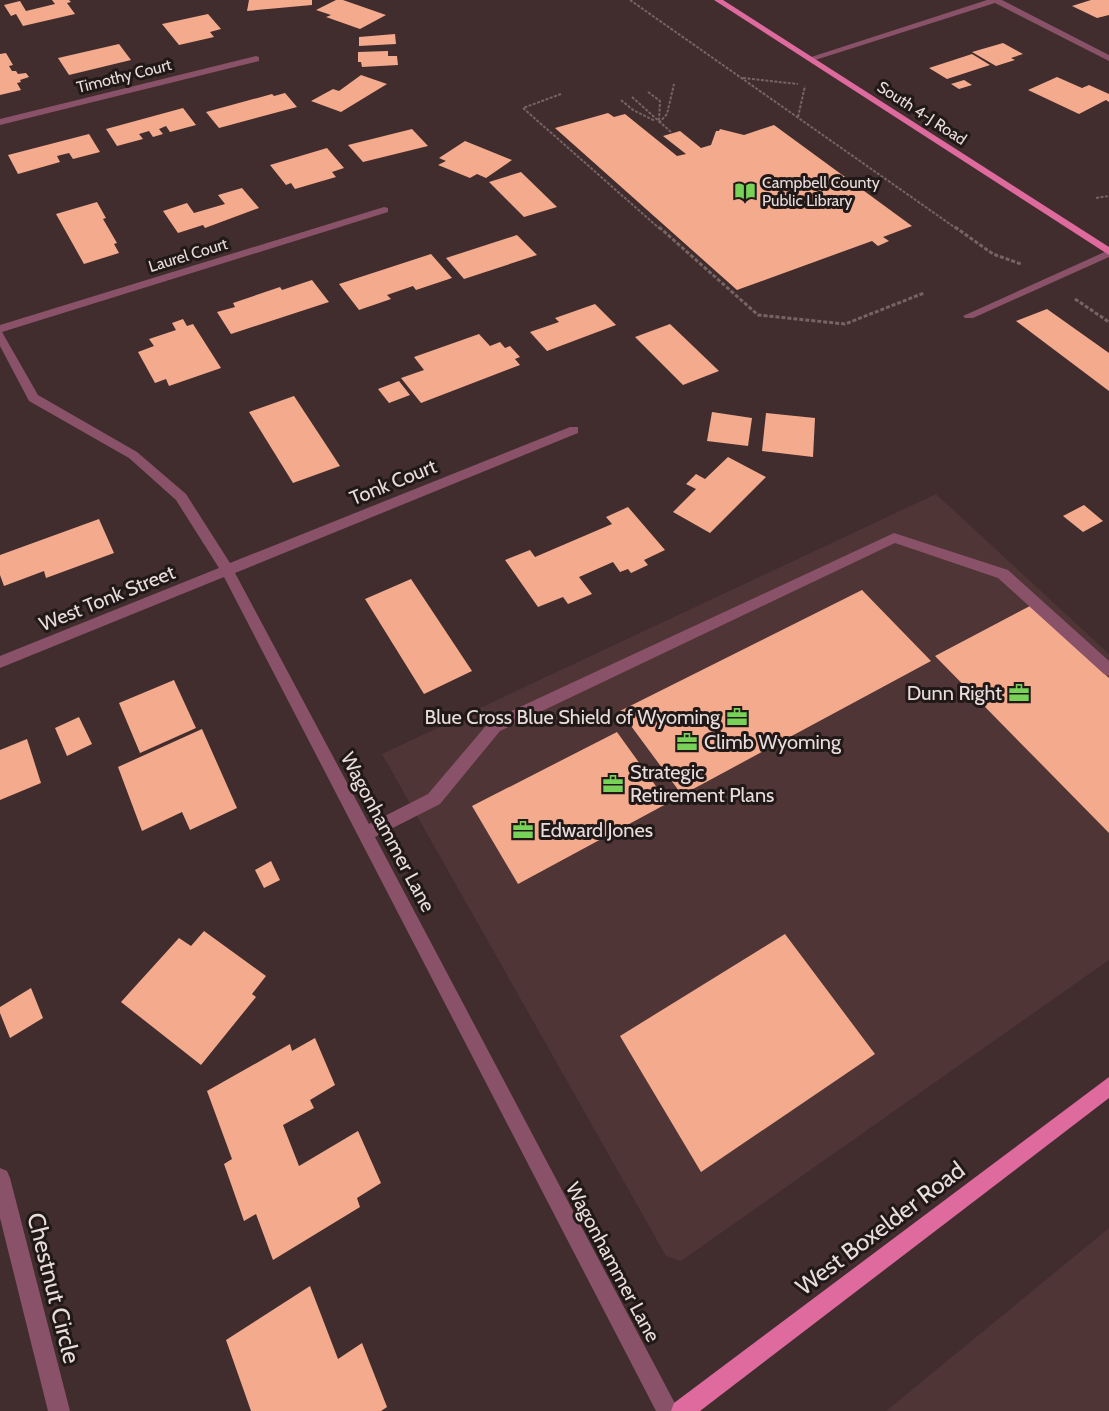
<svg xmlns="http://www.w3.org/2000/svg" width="1109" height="1411" viewBox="0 0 1109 1411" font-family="Cabin,sans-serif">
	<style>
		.built { fill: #4f3535 }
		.building { fill: #f4aa8d }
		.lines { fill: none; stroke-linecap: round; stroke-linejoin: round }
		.path-far1 { stroke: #766464; stroke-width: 2; stroke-dasharray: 3 1.5; stroke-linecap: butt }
		.path { stroke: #766464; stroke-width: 3; stroke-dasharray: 4 2; stroke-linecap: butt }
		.minor { fill: #8a5269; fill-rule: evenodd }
		.major { fill: #de6a9e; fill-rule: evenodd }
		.labels { text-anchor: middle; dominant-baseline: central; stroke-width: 6; stroke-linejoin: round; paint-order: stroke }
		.far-street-label { font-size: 16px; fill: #e9dcdc; stroke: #211818 }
		.far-poi-label { font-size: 16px; fill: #e9dcdc; stroke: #211818; text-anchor: start }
		.street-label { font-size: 20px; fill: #e9dcdc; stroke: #211818 }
		.poi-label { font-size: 20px; fill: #e9dcdc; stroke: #211818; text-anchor: start }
		.near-street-label { font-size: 24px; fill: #e9dcdc; stroke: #211818 }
	</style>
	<rect width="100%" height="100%" fill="#412d2d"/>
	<g class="built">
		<path d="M936,494L1109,654V960L681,1261L666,1256L382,754Z"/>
		<path d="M1109,1228V1411H886Z"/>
	</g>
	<g class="building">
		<path d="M52,0H69L71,2L67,3L75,14L23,26L16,14L11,16L4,5L20,1L26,11L55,4Z"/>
		<path d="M249,0H312V5L247,11Z"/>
		<path d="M336,0H343L386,15L360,29L326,17L331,15L316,10Z"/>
		<path d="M1091,0H1109V15L1097,18L1072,6Z"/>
		<path d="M208,14L221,29L210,32L214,37L179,45L162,24Z"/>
		<path d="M395,34L396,44L359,46V37Z"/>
		<path d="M1003,43L1023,54L1011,58L1015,60L996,66L972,52Z"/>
		<path d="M119,44L131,60L69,75L58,58Z"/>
		<path d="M388,51V56H397L398,65L362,67L361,62H358V52Z"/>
		<path d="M6,53L13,65L9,66L12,71H16L18,74L26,73L29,77L20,80L21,82L17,83L21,90L0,95V54Z"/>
		<path d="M972,54L990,65L947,79L929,68Z"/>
		<path d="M361,75L387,84L341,112L311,101L333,89L339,91Z"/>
		<path d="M1057,77L1082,88L1089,85L1109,94V102L1106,100L1079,114L1028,90Z"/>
		<path d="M964,80L972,85L959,89L951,84Z"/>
		<path d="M285,93L297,107L219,128L206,112L272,94L274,96Z"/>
		<path d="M183,108L196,125L170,132L166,126L159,129L163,134L153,137L149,131L139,134L143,139L117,146L106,129Z"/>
		<path d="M608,113L614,117L625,114L677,156L686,154L663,136L680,131L701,148L711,145L716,131H719L720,129L744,135L774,125L912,226L883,237L889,241L878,246L872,241L737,290L555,128Z"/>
		<path d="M412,129L428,146L363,162L348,145Z"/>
		<path d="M89,134L100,152L73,159L69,153L57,156L60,162L18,174L8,155Z"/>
		<path d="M465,141L512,160L486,178L477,174L470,178L438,165L446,161L439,158Z"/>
		<path d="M327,148L344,168L332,172L336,177L295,189L291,183L286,185L270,165Z"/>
		<path d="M521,172L557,207L524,217L489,182Z"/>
		<path d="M242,188L259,208L205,228L203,225L178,233L163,211L187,203L194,213L225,204L218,195Z"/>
		<path d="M97,202L106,218L103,219L117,243L114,244L119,253L84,264L56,214Z"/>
		<path d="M517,235L537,255L464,279L446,258Z"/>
		<path d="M431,254L452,278L416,290L413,286L387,295L391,299L359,310L339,284Z"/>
		<path d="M312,280L329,302L231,334L217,312L235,307L233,303L280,287L282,290Z"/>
		<path d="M595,304L616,325L547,351L530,332L559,322L555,318Z"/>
		<path d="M1047,309L1109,353V391L1016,321Z"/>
		<path d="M183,319L187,326L193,324L221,368L169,386L166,379L155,383L138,352L154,346L149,339L176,330L172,323Z"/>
		<path d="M670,324L719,371L683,385L635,337Z"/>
		<path d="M479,334L490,346L500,342L505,348L510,346L520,357L515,359L520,365L421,403L401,378L424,370L414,357Z"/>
		<path d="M399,381L410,395L389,403L378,389Z"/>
		<path d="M294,396L340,466L293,483L249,412Z"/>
		<path d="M712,412L752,418L748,446L707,441Z"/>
		<path d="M766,413L815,418L813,457L762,451Z"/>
		<path d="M728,457L766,477L710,533L673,512L696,489L686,484L696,474L705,479Z"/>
		<path d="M1084,505L1103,521L1083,532L1063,516Z"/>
		<path d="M628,507L665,550L644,560L648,565L631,573L628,569L620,572L613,562L579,577L592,594L568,604L563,597L538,607L505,560L530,550L535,557L612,524L606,517Z"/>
		<path d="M99,519L114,553L46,578L44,571L4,586L0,575V555Z"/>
		<path d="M411,579L472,671L424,694L365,599Z"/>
		<path d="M862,590L931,661L682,795L620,711Z"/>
		<path d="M1030,606L1109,678V833L935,656Z"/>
		<path d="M174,680L196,728L140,753L119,703Z"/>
		<path d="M79,717L92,744L67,756L55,728Z"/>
		<path d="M202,729L237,808L190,830L182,812L142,831L118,767Z"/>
		<path d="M617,732L668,803L518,884L472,806Z"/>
		<path d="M27,739L41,783L0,800V750Z"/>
		<path d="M271,861L280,880L264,888L255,870Z"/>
		<path d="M204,931L266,976L252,994L256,997L201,1065L121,1002L179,938L191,946Z"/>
		<path d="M785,934L875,1054L701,1172L620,1036Z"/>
		<path d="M31,988L43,1018L10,1038L0,1013V1007Z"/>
		<path d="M315,1038L335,1085L310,1100L314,1108L283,1125L299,1166L358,1131L381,1183L357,1198L360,1207L273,1260L256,1214L244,1221L224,1164L232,1159L207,1091L290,1044L292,1051Z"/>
		<path d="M310,1286L338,1359L362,1343L387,1407L381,1411H251L226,1340Z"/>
	</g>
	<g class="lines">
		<g class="path-far1">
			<path d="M630,0L957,229"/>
			<path d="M743,78L798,84"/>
			<path d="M648,92L660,101L659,121"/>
			<path d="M561,94L523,108L660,229"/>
			<path d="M632,97L672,133"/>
			<path d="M621,100L633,110L655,121"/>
			<path d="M798,117L805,86"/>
			<path d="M659,123L667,114L674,84"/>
			<path d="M1096,198L1109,196"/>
		</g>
		<g class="path">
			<path d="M659,227L758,315L845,324L924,293"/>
			<path d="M955,227L993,254L1021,264"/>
			<path d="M1075,299L1109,322"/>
		</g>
		<g class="minor">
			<path d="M987,0H1002L1109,55V61L995,3L812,61L805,59Z"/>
			<path d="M256,56L259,57V61L0,125V119Z"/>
			<path d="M384,207L388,208V212L2,332L38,395L137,452L186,494L230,563L570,427H578V433L235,573L369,824L428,794L490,721L894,533L1008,570L1109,661V676L1104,674L998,578L895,543L500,731L440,804L375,837L679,1411H656L224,577L0,668V656L219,568L176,500L129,458L29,401L0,346V325Z"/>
			<path d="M1109,250V257L973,318H965L963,316Z"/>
			<path d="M0,1168L7,1171L10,1178L70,1411H48L0,1218Z"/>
		</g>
		<g class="major">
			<path d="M714,0H723L1109,247V255Z"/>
			<path d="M1109,1077V1098L700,1411H671L674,1403Z"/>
		</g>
	</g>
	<defs>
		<g id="library-bare" transform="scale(1.62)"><path d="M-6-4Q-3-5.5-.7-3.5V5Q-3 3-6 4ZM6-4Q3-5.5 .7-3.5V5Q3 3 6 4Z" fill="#78d258" stroke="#211818" stroke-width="2.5" paint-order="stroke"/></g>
		<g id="office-bare" transform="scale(1.62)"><path d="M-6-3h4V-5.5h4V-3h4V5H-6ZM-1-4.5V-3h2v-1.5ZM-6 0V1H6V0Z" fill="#78d258" stroke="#211818" stroke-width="2.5" paint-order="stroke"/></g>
	</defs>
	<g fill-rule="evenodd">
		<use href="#library-bare" x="745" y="191"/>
		<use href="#office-bare" x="1019" y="693"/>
		<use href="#office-bare" x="737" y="717"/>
		<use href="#office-bare" x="687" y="742"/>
		<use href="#office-bare" x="613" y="784"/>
		<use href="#office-bare" x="523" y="830"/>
	</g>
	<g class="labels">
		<g class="far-street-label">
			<text transform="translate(124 76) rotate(-14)">Timothy Court</text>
			<text transform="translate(922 113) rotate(33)">South 4-J Road</text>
			<text transform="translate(188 255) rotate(-17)">Laurel Court</text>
		</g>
		<g class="far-poi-label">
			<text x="762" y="182">Campbell County<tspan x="762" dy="18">Public Library</tspan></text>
		</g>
		<g class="street-label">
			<text transform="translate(393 482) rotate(-22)">Tonk Court</text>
			<text transform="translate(107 598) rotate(-22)">West Tonk Street</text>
			<text transform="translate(388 832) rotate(62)">Wagonhammer Lane</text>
			<text transform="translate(613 1262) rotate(62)">Wagonhammer Lane</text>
		</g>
		<g class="poi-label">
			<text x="1002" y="693" text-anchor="end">Dunn Right</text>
			<text x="720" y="717" text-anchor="end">Blue Cross Blue Shield of Wyoming</text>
			<text x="704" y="742">Climb Wyoming</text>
			<text x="630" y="772">Strategic<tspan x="630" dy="23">Retirement Plans</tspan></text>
			<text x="540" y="830">Edward Jones</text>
		</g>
		<g class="near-street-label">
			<text transform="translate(880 1228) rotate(-37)">West Boxelder Road</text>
			<text transform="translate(54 1288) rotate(76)">Chestnut Circle</text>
		</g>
	</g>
</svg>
